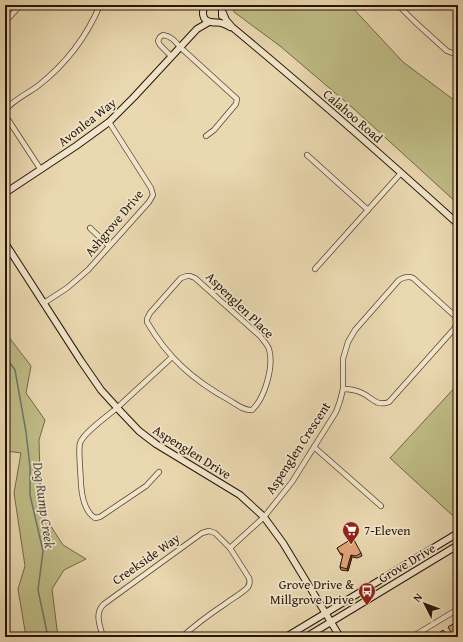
<svg xmlns="http://www.w3.org/2000/svg" width="463" height="642" viewBox="0 0 463 642" font-family="'Gentium Book Plus',serif">
	<style>
		.green { fill: #bfbc86; stroke: #746846 }
		.lines { fill: none; stroke-linecap: round; stroke-linejoin: round }
		.stream { stroke: #6c776d; stroke-width: 1.5 }
		.street-casing { stroke: #584530; stroke-width: 6 }
		.secondary-casing { stroke: #281406; stroke-width: 8 }
		.street { stroke: #f1e6cc; stroke-width: 4.5 }
		.secondary { stroke: #f1e6cc; stroke-width: 6 }
		.wall { fill: #c18c66; stroke: #281406 }
		.shaded-wall { fill: #9d7253; stroke: #281406 }
		.building { fill: #e0a377; stroke: #281406 }
		.labels { text-anchor: middle; dominant-baseline: central; stroke-width: 3.5; stroke-linejoin: round; paint-order: stroke }
		.street-label { font-size: 13px; fill: #281406; stroke: #f1e6cc }
		.poi-label { font-size: 13px; fill: #281406; stroke: #f1e6cc; text-anchor: start }
		.water-label { font-size: 14px; font-style: italic; fill: #504e42; stroke: #f1e6cc }
	</style>
	<rect width="100%" height="100%" fill="#ead8b0"/>
	<filter id="stains"><feTurbulence type="fractalNoise" baseFrequency=".005" numOctaves="4"/><feColorMatrix values="0 0 0 0 .2 0 0 0 0 .09 0 0 0 0 .02 0 0 0 .5 -.17"/></filter>
	<radialGradient id="worn" r=".72"><stop offset=".6" stop-color="#630" stop-opacity="0"/><stop offset="1" stop-color="#630" stop-opacity=".3"/></radialGradient>
	<g class="green">
		<path d="M232,5H350L403,62L458,103V204L354,109L280,46L234,12L233,6Z"/>
		<path d="M5,332L31,366L26,393L45,420L39,440L41,511L63,545L86,559L64,570L52,589L58,637H26L18,589L25,566L14,493L21,453L7,451L9,403L5,387Z"/>
		<path d="M458,384V511L452,515L390,458Z"/>
	</g>
	<g class="lines">
		<path class="stream" d="M5,356L15,370L26,432L30,467V495L43,551L38,590L48,637"/>
		<g class="street-casing">
			<g id="street">
				<path d="M398,5L415,22L447,51L458,55"/>
				<path d="M5,22L16,10L20,5"/>
				<path d="M171,56L160,45L158,41L160,37L163,35C171,36 175,41 180,47L237,99L236,104L214,130L206,136"/>
				<path d="M307,155L368,210"/>
				<path d="M41,170L7,118C7,115 6,112 7,109C10,102 32,91 39,85C67,63 86,38 100,5"/>
				<path d="M90,228L109,246"/>
				<path d="M315,269L401,173"/>
				<path d="M187,276H190L195,278L260,336C263,340 267,344 269,349C274,366 265,398 252,410C244,411 236,404 229,400C193,380 168,358 147,322V319L150,313L181,278Z"/>
				<path d="M44,303L67,288L88,270L149,202L153,195L151,188L109,122"/>
				<path d="M314,447L381,506"/>
				<path d="M159,472L146,486L100,517L95,518C85,512 82,497 81,485C81,476 78,451 80,443C84,432 109,415 118,407C136,390 154,374 172,357"/>
				<path d="M230,548L264,517L292,482L336,412L340,401L343,389V359L348,342L355,330L399,280C404,277 408,276 413,278L456,317L457,323L454,329L389,402C376,407 372,397 362,393C356,390 349,389 343,389"/>
				<path d="M103,637C100,626 94,613 104,604L202,533L209,531L215,533L230,548L249,578C250,581 250,584 248,587C243,593 231,599 225,604C210,614 195,625 182,637"/>
				<path d="M412,637L458,609"/>
			</g>
		</g>
		<g class="secondary-casing">
			<g id="secondary">
				<path d="M206,5C201,11 202,21 211,22C215,23 218,22 221,23C224,24 227,25 230,27"/>
				<path d="M219,5L222,10V16"/>
				<path d="M223,13L226,20L232,27C309,91 384,157 458,224"/>
				<path d="M5,193L76,146L109,122L134,97L197,29L209,22"/>
				<path d="M5,243L81,361L101,390L121,412L139,431L156,444L240,495L264,517L283,543L340,637"/>
				<path d="M286,637L458,533"/>
				<path d="M306,637L458,545"/>
			</g>
		</g>
		<use href="#street" class="street"/>
		<use href="#secondary" class="secondary"/>
	</g>
	<path class="wall" d="M337,548L361,553L362,556L357,558L352,557L348,571L341,570L340,567L343,556L341,555Z"/>
	<path class="shaded-wall" d="M351,555L352,557L348,571L347,569Z"/>
	<g class="building">
		<path d="M353,538L361,553L356,556L351,555L347,569L340,567L343,554L340,553L337,548Z"/>
		<path d="M453,624L458,633V636L456,637H454L448,627Z"/>
		<path d="M443,630L448,637H441L439,633Z"/>
		<path d="M437,634L438,637H432Z"/>
	</g>
	<defs>
		<g id="supermarket-pin" transform="scale(0.9)"><path d="M0 17L-7.5 6A9.5 9.5 0 1 1 7.5 6Z" fill="#8f2418" stroke="#f1e6cc"/><path d="M-6-5.5h2.5l.6 2H6L4.5 2H-2.5L-4.4-4H-6ZM-1.5 3.2a1.3 1.3 0 1 0 .1 0ZM3 3.2a1.3 1.3 0 1 0 .1 0Z" fill="#fff"/></g>
		<g id="bus-pin" transform="scale(0.9)"><path d="M0 17L-7.5 6A9.5 9.5 0 1 1 7.5 6Z" fill="#8f2418" stroke="#f1e6cc"/><path d="M-5-6H5V4H4V6H2V4H-2V6H-4V4H-5ZM-3.5-4V0h7V-4ZM-3.5 1.2v1.5H-2V1.2ZM2 1.2v1.5H3.5V1.2Z" fill="#fff"/></g>
	</defs>
	<g fill-rule="evenodd">
		<use href="#supermarket-pin" x="351" y="530"/>
		<use href="#bus-pin" x="367" y="591"/>
	</g>
	<g class="labels">
		<g class="street-label">
			<text transform="translate(353 116) rotate(41)">Calahoo Road</text>
			<text transform="translate(87 122) rotate(-38)">Avonlea Way</text>
			<text transform="translate(114 223) rotate(-50)">Ashgrove Drive</text>
			<text transform="translate(240 305) rotate(44)">Aspenglen Place</text>
			<text transform="translate(298 448) rotate(-57)">Aspenglen Crescent</text>
			<text transform="translate(192 452) rotate(32)">Aspenglen Drive</text>
			<text transform="translate(146 559) rotate(-35)">Creekside Way</text>
			<text transform="translate(407 563) rotate(-31)">Grove Drive</text>
		</g>
		<g class="poi-label">
			<text x="364" y="530">7-Eleven</text>
			<text x="354" y="584" text-anchor="end">Grove Drive &amp;<tspan x="354" dy="15">Millgrove Drive</tspan></text>
		</g>
		<g class="water-label">
			<text transform="translate(44 505) rotate(82)">Dog Rump Creek</text>
		</g>
	</g>
	<rect width="463" height="642" fill="none" stroke="#ead8b0" stroke-width="20"/>
	<rect x="6" y="6" width="451" height="630" fill="none" stroke="#281406" stroke-width="2"/>
	<rect x="10" y="10" width="443" height="622" fill="none" stroke="#281406"/>
	<g transform="translate(425 604) rotate(312)" stroke="#f1e6cc" stroke-width="3" paint-order="stroke">
	<path d="M0-3L7 15L0 10L-7 15Z" fill="#281406"/>
	<text y="-6" font-size="11" font-weight="bold" text-anchor="middle" fill="#281406">N</text>
	</g>
	<rect width="100%" height="100%" filter="url(#stains)"/>
	<rect width="100%" height="100%" fill="url(#worn)"/>
</svg>
